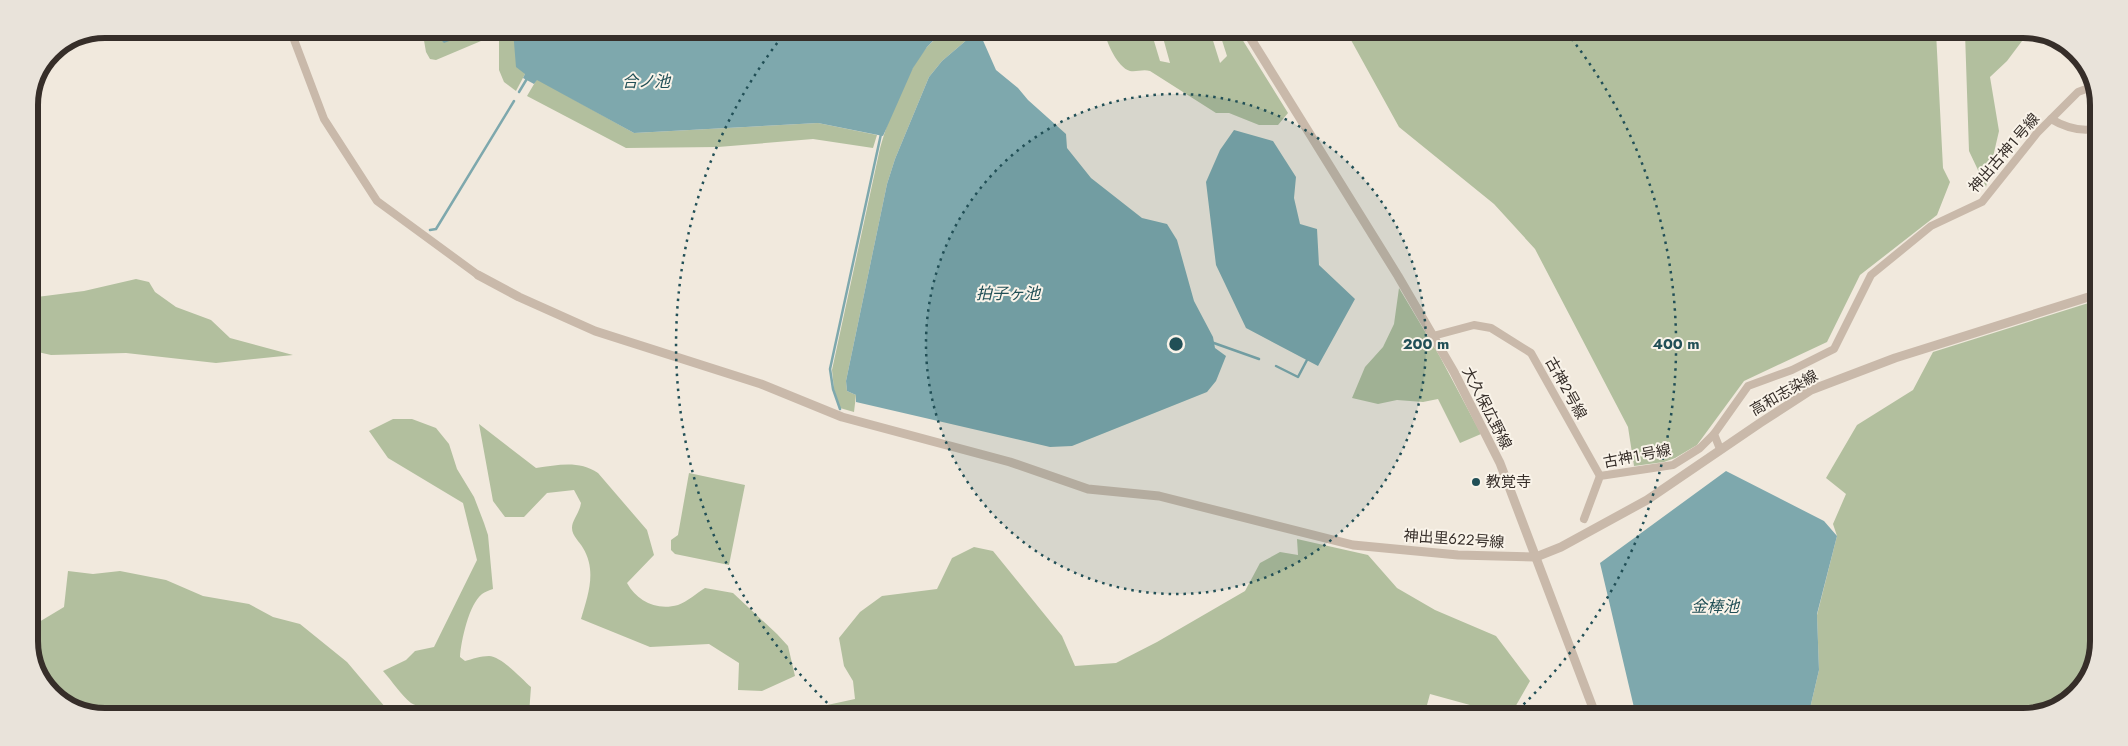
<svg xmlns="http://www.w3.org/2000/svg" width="2128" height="746" viewBox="0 0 2128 746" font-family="Jost,'Noto Sans JP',sans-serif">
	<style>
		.green { fill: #b2bf9e }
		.water { fill: #7ea8ad }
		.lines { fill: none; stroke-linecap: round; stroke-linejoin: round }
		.stream { stroke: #7ea8ad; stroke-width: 2.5 }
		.minor { stroke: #c9b9aa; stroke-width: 8 }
		.tertiary { stroke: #c9b9aa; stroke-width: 9 }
		.ring { fill: none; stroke: #214f56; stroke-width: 2.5; stroke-dasharray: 2.5 5 }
		.poi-dot { fill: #214f56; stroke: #f9f3e9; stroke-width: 2 }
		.labels { text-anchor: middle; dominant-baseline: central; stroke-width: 4; stroke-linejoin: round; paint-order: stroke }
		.street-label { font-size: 15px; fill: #362e29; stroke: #f9f3e9 }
		.poi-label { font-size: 15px; fill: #362e29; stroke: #f9f3e9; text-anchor: start }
		.water-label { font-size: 16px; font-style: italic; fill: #214f56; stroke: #f9f3e9 }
		.rim { fill: none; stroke: #362e29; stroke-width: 6 }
		.centre { fill: #214f56; stroke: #f9f3e9; stroke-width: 2.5 }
		.ring-label { font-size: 15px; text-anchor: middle; font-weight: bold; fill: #214f56; stroke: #f9f3e9; stroke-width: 4; stroke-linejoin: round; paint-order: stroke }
	</style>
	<rect width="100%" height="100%" fill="#f1e9dd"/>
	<g class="green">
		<path d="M422,29H439L441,40L444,42L477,30L481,41L436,60L430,59L426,52Z"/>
		<path d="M499,30H514L525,74L516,91L504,82L499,70Z"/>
		<path d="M944,30L976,32L942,61L929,77L895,159L887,184L846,381L847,391L856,395L854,412L840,408L834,389L832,370L879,153C886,123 907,70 927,47C933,41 939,36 944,30Z"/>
		<path d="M1104,31H1151L1160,61L1170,63L1162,34L1171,31H1210L1220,63L1227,56L1219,31H1237L1288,113L1278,125H1259L1229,113H1216L1150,71C1143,69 1137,72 1130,71C1117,67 1107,43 1104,31Z"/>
		<path d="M1346,31L1936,32L1943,168L1950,182L1937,215L1860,275L1827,342L1744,381L1697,445L1675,458L1664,462L1634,466L1628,427L1535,249L1494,204L1399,127Z"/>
		<path d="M1965,33H2028L2007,61L1990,77L1999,131L1986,187L1969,151Z"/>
		<path d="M537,79L634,133L818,123L877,135L873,148L813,139L718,147L626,148L527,96Z"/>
		<path d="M136,279L149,282L155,292L176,307L211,320L230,338L293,355L216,363L126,353L51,355L29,350V298L84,291Z"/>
		<path d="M1399,288L1439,355L1481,434L1460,443L1438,399L1423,402L1397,400L1378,404L1352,398L1365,367L1383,347L1394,324Z"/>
		<path d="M2098,300L2095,666L2069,702L2024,717H1808L1819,670L1817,615L1837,536L1833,524L1846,494L1826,478L1857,425L1913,390L1933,352Z"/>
		<path d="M393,419H412L436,428L449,444L457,469L474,497L484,523L488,535L493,589C489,590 485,592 482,594C469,604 461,641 460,657L465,661C472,659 481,656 489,656C501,656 522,679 531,687L529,714C509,714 423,712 411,703C401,695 392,681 383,671L406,660L415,651L434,647L477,560L463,503L388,458L369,431Z"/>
		<path d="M479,424L536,468C558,465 579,460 598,473L647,530L654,555L627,583C637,601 656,611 678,605C687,602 697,593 705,588L733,593L777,634L788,646L795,676L762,691L738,690L739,663L709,644L650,647L581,619C588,595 597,571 583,548C580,542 572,536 572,528C572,520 580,512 581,503L574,490L547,493L524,517H505L493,501Z"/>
		<path d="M689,473L745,485L729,565L675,554L671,550V540L678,535Z"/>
		<path d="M1297,539L1368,555L1397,588L1435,610L1496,636L1530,681L1510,716L1430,694L1424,716L787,715L795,708L804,710L855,699L853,681L844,666L839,638L860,612L882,596L937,589L952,558L974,547L993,551L1062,636L1075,666L1116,663L1157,642L1245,591L1260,563L1280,552L1298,555Z"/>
		<path d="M68,571L93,574L120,571L166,580L203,596L249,604L273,617L300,624L347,662L391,714L150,713L152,709L151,707L145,705L134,713H80L45,688L29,647V628L64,607Z"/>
	</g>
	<g class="water">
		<path d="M439,29L478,30L444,43L441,40Z"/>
		<path d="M513,30H944L927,47L913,68L883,136L818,123L634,133L537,80L534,84L523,78L525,74L516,67Z"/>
		<path d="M976,32L981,36L996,70L1018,88L1028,100L1066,134L1067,148L1091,178L1142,218L1167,224L1177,240L1194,301L1213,337L1215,348L1226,356L1216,381L1207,392L1072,446L1050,447L856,402V395L847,391L846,381L887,184L895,159L929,77L942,61Z"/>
		<path d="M1234,130L1273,141L1296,177L1294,198L1300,224L1317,229L1319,265L1355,299L1318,366L1246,328L1216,265L1206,182L1220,150Z"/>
		<path d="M1726,471L1824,521L1837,536L1817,614L1819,670L1808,717L1636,716L1600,563Z"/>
		<path d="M145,705L151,707L152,709L150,713H134Z"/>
	</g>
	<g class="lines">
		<g class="stream">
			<path d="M519,92L528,77"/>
			<path d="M430,230L436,229L514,101"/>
			<path d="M1211,342L1259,359"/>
			<path d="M1276,366L1298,377L1308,358"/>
			<path d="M840,409L833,389L830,369L881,134"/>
		</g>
		<g class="minor">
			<path d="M290,29L324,119L377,201L478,275"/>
			<path d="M2051,119L2078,92L2094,86"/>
			<path d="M1433,336L1474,325L1491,328L1531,353L1600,476"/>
			<path d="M1720,449L1714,434L1748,386L1792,370L1834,349L1871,275L1931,226L1982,202L2037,133L2051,119C2066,128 2083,132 2099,128"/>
			<path d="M1584,519L1600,476L1673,465L1700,448L1714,434"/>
		</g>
		<g class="tertiary">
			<path d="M1246,31L1398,276L1454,372L1500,463L1596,716"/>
			<path d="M478,275L519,297L595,331L761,384L842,417L1010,462L1088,489L1159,496L1353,545L1458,555L1536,557L1561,547L1647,500L1760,423L1811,390L1895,358L2098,294"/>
		</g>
	</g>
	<circle cx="1176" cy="344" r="250" fill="#214f56" fill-opacity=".12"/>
	<g class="ring">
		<circle cx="1176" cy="344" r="250"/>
		<path d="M838 713A500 500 0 0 1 785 33M1567 33A500 500 0 0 1 1511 716"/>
	</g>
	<circle class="poi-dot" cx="1476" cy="482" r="5"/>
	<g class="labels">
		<g class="street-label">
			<text transform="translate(2004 153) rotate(-49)">神出古神１号線</text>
			<text transform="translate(1566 388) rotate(61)">古神２号線</text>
			<text transform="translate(1784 393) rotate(-30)">高和志染線</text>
			<text transform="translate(1487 408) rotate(63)">大久保広野線</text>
			<text transform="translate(1637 456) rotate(-11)">古神１号線</text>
			<text transform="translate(1454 539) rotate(4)">神出里６２２号線</text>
		</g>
		<g class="poi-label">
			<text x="1486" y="482">教覚寺</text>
		</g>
		<g class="water-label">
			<text x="646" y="81">合ノ池</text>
			<text x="1008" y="293">拍子ヶ池</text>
			<text x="1715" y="606">金棒池</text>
		</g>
	</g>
	<path d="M0 0H2128V746H0ZM105 38H2023A67 67 0 0 1 2090 105V641A67 67 0 0 1 2023 708H105A67 67 0 0 1 38 641V105A67 67 0 0 1 105 38Z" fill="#e9e3da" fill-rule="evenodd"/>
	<path class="rim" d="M105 38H2023A67 67 0 0 1 2090 105V641A67 67 0 0 1 2023 708H105A67 67 0 0 1 38 641V105A67 67 0 0 1 105 38Z"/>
	<circle cx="1176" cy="344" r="8" class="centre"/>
	<g class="ring-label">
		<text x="1426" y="349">200 m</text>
		<text x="1676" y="349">400 m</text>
	</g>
</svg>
